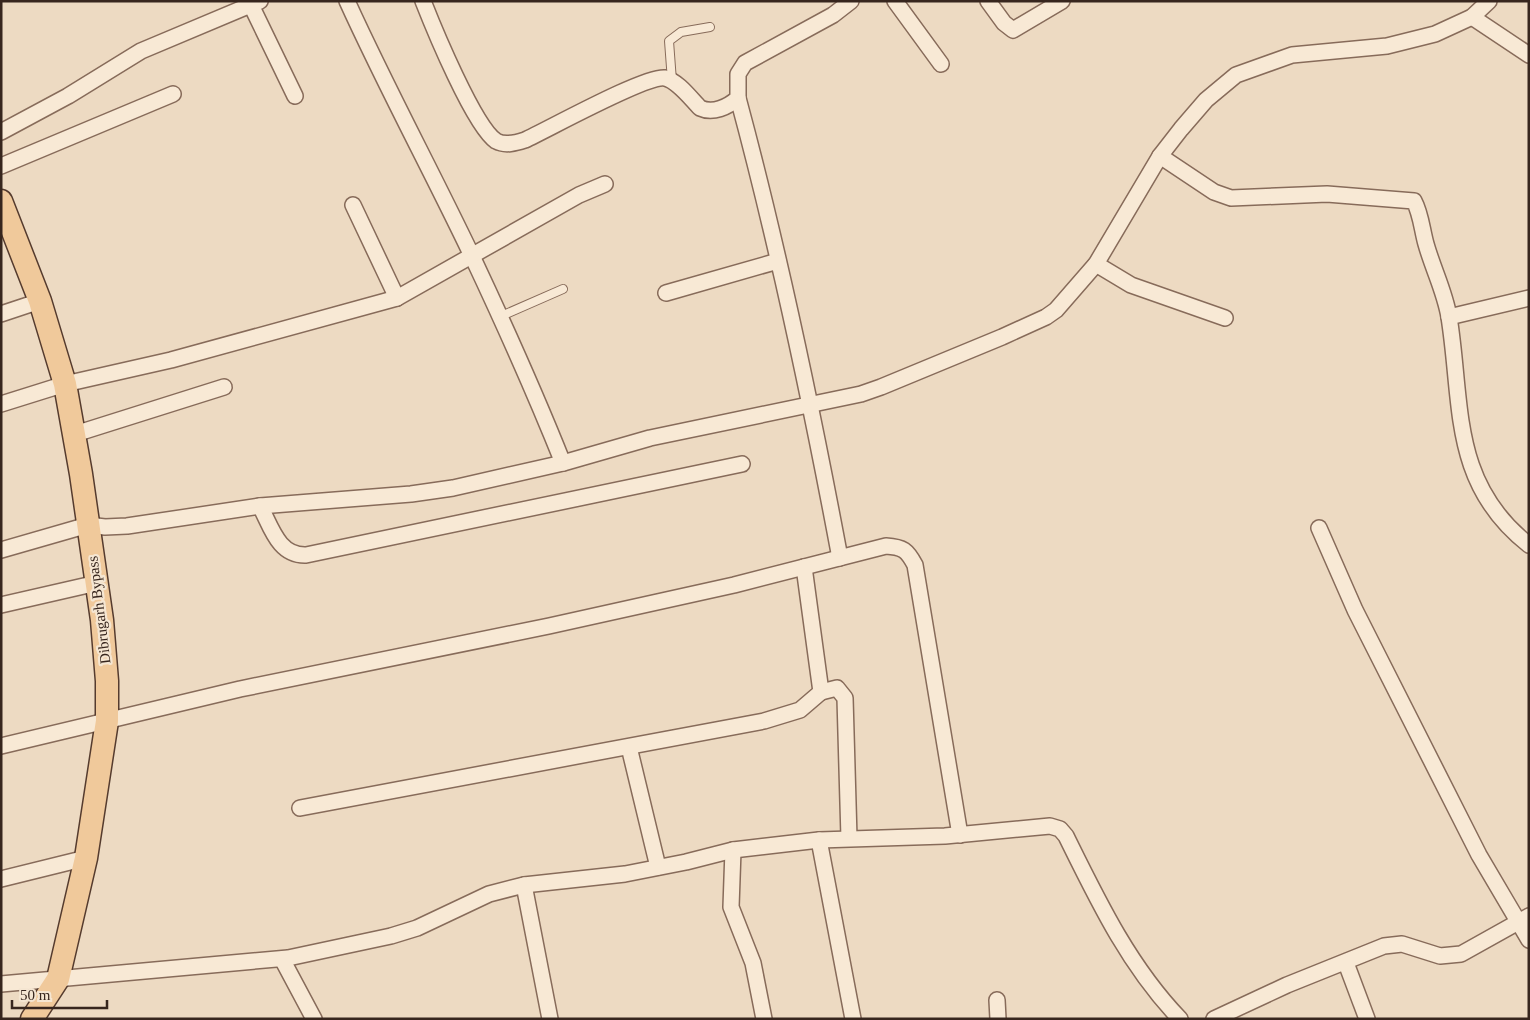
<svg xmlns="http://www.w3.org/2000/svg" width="1530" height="1020" viewBox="0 0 1530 1020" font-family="'Times New Roman',serif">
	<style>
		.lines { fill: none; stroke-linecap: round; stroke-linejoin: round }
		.service-casing { stroke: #876b5a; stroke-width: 10 }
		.minor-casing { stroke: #876b5a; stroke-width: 18 }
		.primary-casing { stroke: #553b2e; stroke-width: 25 }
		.service { stroke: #f8e9d5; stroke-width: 8 }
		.minor { stroke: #f8e9d5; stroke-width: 15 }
		.primary { stroke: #f0c99b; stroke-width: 22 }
		.labels { text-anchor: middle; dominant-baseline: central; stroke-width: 4.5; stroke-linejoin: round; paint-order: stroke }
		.street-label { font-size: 15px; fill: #37261e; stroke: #f5e6d2 }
	</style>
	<rect width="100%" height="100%" fill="#eddac2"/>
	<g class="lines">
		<g class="service-casing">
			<g id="service">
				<path d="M672,81L669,41L681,32L710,27"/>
				<path d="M499,317L563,289"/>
			</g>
		</g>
		<g class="minor-casing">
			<g id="minor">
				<path d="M347,1C386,87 431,170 472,256C504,324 535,393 563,463"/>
				<path d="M423,1C434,29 474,126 496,141C505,146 516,143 525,140C549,129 646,75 665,78C678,81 691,99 700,108C713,114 728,107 738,98V74L745,63L833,15L851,1"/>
				<path d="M895,1L941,64"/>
				<path d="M988,1L1004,23L1013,30L1062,1"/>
				<path d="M251,5L295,96"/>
				<path d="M1472,17L1529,55"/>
				<path d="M738,98C779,250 811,403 840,558"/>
				<path d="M1,132L68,96L141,51L260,1"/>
				<path d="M1160,156L1214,192L1231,198L1327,194L1414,201C1421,214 1422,230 1426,244C1433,269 1445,292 1449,317C1463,405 1450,483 1529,545"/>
				<path d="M1,166L173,94"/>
				<path d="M353,205L397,298"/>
				<path d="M1096,264L1131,285L1225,318"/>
				<path d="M666,293L778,261"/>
				<path d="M1,314L40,301"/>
				<path d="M1449,317L1529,298"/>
				<path d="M1,404L65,384L171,360L397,298L579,195L605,184"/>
				<path d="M75,434L224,387"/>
				<path d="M260,506C271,526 278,556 306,555L742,464"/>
				<path d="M1319,528L1355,610L1479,855L1529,940"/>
				<path d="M1,550L88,525L105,527L127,526L260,506L411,494L453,488L563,463L650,438L861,394L881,387L1002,337L1046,317L1056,310L1096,264L1160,156L1181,129L1206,100L1236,75L1292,55L1387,46L1435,34L1472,17L1489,1"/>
				<path d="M1,605L97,583"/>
				<path d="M821,692L837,688L845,698L849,838"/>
				<path d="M1,746L240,689L549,626L734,585L886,546C903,547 907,550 915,565L960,835"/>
				<path d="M629,747L658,867"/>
				<path d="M300,808L764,721L800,710L821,692L804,567"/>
				<path d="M819,840L853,1019"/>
				<path d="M733,850L731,907L753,963L764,1019"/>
				<path d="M1,879L86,858"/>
				<path d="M524,885L550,1019"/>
				<path d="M282,959L314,1019"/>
				<path d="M1346,963L1367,1019"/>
				<path d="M1,984L288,958L391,936L417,928L489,894L524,885L625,874L686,862L733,850L819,840L945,836L1050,826L1060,829L1066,836C1098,901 1129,966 1180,1019"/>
				<path d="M997,1000L998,1019"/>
				<path d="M1214,1019L1287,985L1384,946L1402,944L1440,956L1461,954L1529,916"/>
			</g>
		</g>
		<g class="primary-casing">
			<path id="primary" d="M1,201L40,301L65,384L81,474L102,620L107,681V721L86,858L58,979L32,1019"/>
		</g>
		<use href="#service" class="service"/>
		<use href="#minor" class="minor"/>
		<use href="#primary" class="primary"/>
	</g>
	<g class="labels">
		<g class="street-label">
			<text transform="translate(99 610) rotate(-97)">Dibrugarh Bypass</text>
		</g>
	</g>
	<rect width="1530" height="1020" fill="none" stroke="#37261e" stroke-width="5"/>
	<path d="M12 1000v8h95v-8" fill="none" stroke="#37261e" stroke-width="2.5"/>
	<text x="20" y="1000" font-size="15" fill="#37261e" stroke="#f5e6d2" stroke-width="4" paint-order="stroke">50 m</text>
</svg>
